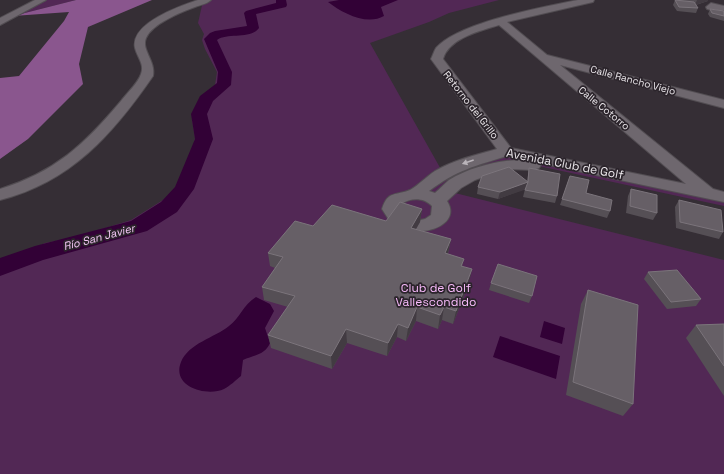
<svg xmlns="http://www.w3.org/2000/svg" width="724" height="474" viewBox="0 0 724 474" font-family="'Space Grotesk',sans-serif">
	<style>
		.green { fill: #522855 }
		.forest { fill: #8a568e }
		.water { fill: #320136 }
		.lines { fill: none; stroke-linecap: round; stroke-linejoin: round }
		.river { fill: #320136; fill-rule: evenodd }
		.minor-casing { stroke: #524d52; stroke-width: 2 }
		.minor { fill: #6e676e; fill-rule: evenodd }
		.wall { fill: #554f55 }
		.shaded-wall { fill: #423b42 }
		.building { fill: #665f66; stroke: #7b747b }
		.oneway { fill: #bab4ba }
		.labels { text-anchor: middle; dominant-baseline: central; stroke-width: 3.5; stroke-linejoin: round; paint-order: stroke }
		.far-street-label { font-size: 10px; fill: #ece8ec; stroke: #2b242b }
		.far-water-label { font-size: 11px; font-style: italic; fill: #f6c8f8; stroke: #2b242b }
		.street-label { font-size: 12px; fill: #ece8ec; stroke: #2b242b }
		.park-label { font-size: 12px; fill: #f8bbfb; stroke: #2b242b }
	</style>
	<rect width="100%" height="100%" fill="#352e35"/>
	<g class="green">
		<path d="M42,0H76L13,16Z"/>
		<path d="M207,0H499L449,13L429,22L370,43L443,173L496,153L724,197V206L534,165L511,164L469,177L455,193L724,260V474H0V263L45,243L76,237L131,220L171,195L190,161L195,138L192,120L194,109L215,85L217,72L205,49L202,40L204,34L198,23L203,1Z"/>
	</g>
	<path class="forest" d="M76,0H152L88,27L79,64L83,84L28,139L0,159V78L19,76L64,21L69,12L13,16Z"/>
	<g class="water">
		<path d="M339,0H398L381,7L384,16C367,26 342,13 328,2Z"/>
		<path d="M256,297L270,304L274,311L265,328L270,343C265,355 254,355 243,360L241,376C236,380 230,386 224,389C207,397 171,387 181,362C189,343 214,338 229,326C240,318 243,305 256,297Z"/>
		<path d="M544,321L565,328L562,344L540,337Z"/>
		<path d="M500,336L560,356L556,379L493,357Z"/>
	</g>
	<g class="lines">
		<path class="river" d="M276,0H286L287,5L286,7L256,14L259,28C250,40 228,32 217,40L232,72L231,85L213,101L207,114L213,139L194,189L177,212L147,231L43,260L0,276V258L35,246L131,221L161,202L175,187L195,139L191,114L200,96L217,83L218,72L204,39L210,33L215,31L247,26L244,13L246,11L276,3Z"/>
		<g class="minor-casing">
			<g id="minor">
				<path d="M35,0H46L0,25V18Z"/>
				<path d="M198,0H211C207,4 200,5 195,7C181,12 152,24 146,38C141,50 156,61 153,76C113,134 71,182 0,200V189C55,172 84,145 121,101C127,93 138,83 141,74C145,64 137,57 135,48C130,23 180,6 198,0Z"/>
				<path d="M578,0H594L593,2L507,22L547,55L724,100V108L560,65L713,189L724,192V202L539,163L541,165L539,168L533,170L505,169L475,180L461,188L447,201C461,223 428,235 411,230L409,226L411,222L425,219L431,215L432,206C423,197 411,198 401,204L400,209L406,219L403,223L397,225L391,223L382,209C388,190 396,196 410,190C419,185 427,176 435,171C454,160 476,155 497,149L431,59C433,55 434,51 436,48C459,22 544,7 578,0ZM499,25L686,184L511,148L443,59C449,38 480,31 499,25ZM507,156L527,160C502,159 470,167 449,180C444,184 440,189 435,193L429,191C457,170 475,166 507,156Z"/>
				<path d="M711,3L724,6V10L719,12L707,9L706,7Z"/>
			</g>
		</g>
		<use href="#minor" class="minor"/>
	</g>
	<g class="wall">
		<path d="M675,0H708V1L696,5L698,8L696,13L677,11L673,5Z"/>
		<path d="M710,9L724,11V21L710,17L708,14Z"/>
		<path d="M529,168L557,196L555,203L523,197L525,189L498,199L477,194L478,187L527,181L528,175Z"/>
		<path d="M570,176L586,193L610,211L607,218L560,205Z"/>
		<path d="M631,189L657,213L653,220L626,213L628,196Z"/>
		<path d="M679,200L723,232L719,239L676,228L675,207Z"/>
		<path d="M422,209L420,222L416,229L451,239L448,254L464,259L462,267L469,283L453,324L442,320L438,329L416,321L406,341L397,337L387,356L347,343L332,369L271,348L268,335L288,307L264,300L262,287L275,268L270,266L268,253L313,226L386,221Z"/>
		<path d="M648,272L701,299L696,306L667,309L644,279Z"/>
		<path d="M491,283L532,296L529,303L489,290Z"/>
		<path d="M588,290L633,404L623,416L566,395L581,304Z"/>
		<path d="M724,324V396L686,338L696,325Z"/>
	</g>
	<g class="shaded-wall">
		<path d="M697,0H708V1L695,5Z"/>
		<path d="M528,182L527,189L498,199L500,192Z"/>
		<path d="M422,209L420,222L409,241L411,228Z"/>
		<path d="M451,239L448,253L443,266L445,253Z"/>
		<path d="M472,269L469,283L453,324L456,311Z"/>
		<path d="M417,307L416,321L406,341L408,328Z"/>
		<path d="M444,307L442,320L438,329L440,315Z"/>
		<path d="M398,324L397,337L387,356L388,343Z"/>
		<path d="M346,329L347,343L332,369L331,356Z"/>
	</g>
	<g class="building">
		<path d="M675,0L694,2L698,8L679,7Z"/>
		<path d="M710,9L724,11V16L712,13Z"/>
		<path d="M509,167L528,182L529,168L560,174L557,196L525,190L528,182L500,192L478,187L482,176Z"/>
		<path d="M570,176L589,180L586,193L612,200L610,211L562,199Z"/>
		<path d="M631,189L657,195V213L630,206Z"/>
		<path d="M679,200L721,210L723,232L680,222Z"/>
		<path d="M400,202L422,209L411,228L451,239L445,253L464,259L461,266L472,269L456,311L444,307L440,315L417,307L408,328L398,324L388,343L346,329L331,356L268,335L295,296L262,287L283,257L268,253L295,221L313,226L332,205L386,221Z"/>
		<path d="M498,264L537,276L532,296L491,283Z"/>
		<path d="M677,270L701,299L671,302L648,272Z"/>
		<path d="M588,290L638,305L633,404L573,382Z"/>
		<path d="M724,324V366L696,325Z"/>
	</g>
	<defs><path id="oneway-solid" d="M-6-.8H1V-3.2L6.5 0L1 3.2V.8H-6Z"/></defs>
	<use class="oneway" href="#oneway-solid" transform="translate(468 162) rotate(161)"/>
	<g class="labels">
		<g class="far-street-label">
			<text transform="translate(633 80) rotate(15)">Calle Rancho Viejo</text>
			<text transform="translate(471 105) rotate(52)">Retorno del Grillo</text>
			<text transform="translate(604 108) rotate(39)">Calle Cotorro</text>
		</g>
		<g class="far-water-label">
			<text transform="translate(99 237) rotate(-15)">Río San Javier</text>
		</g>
		<g class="street-label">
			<text transform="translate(565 164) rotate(11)">Avenida Club de Golf</text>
		</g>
		<g class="park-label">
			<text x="436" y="288">Club de Golf<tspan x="436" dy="14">Vallescondido</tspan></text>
		</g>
	</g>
</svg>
